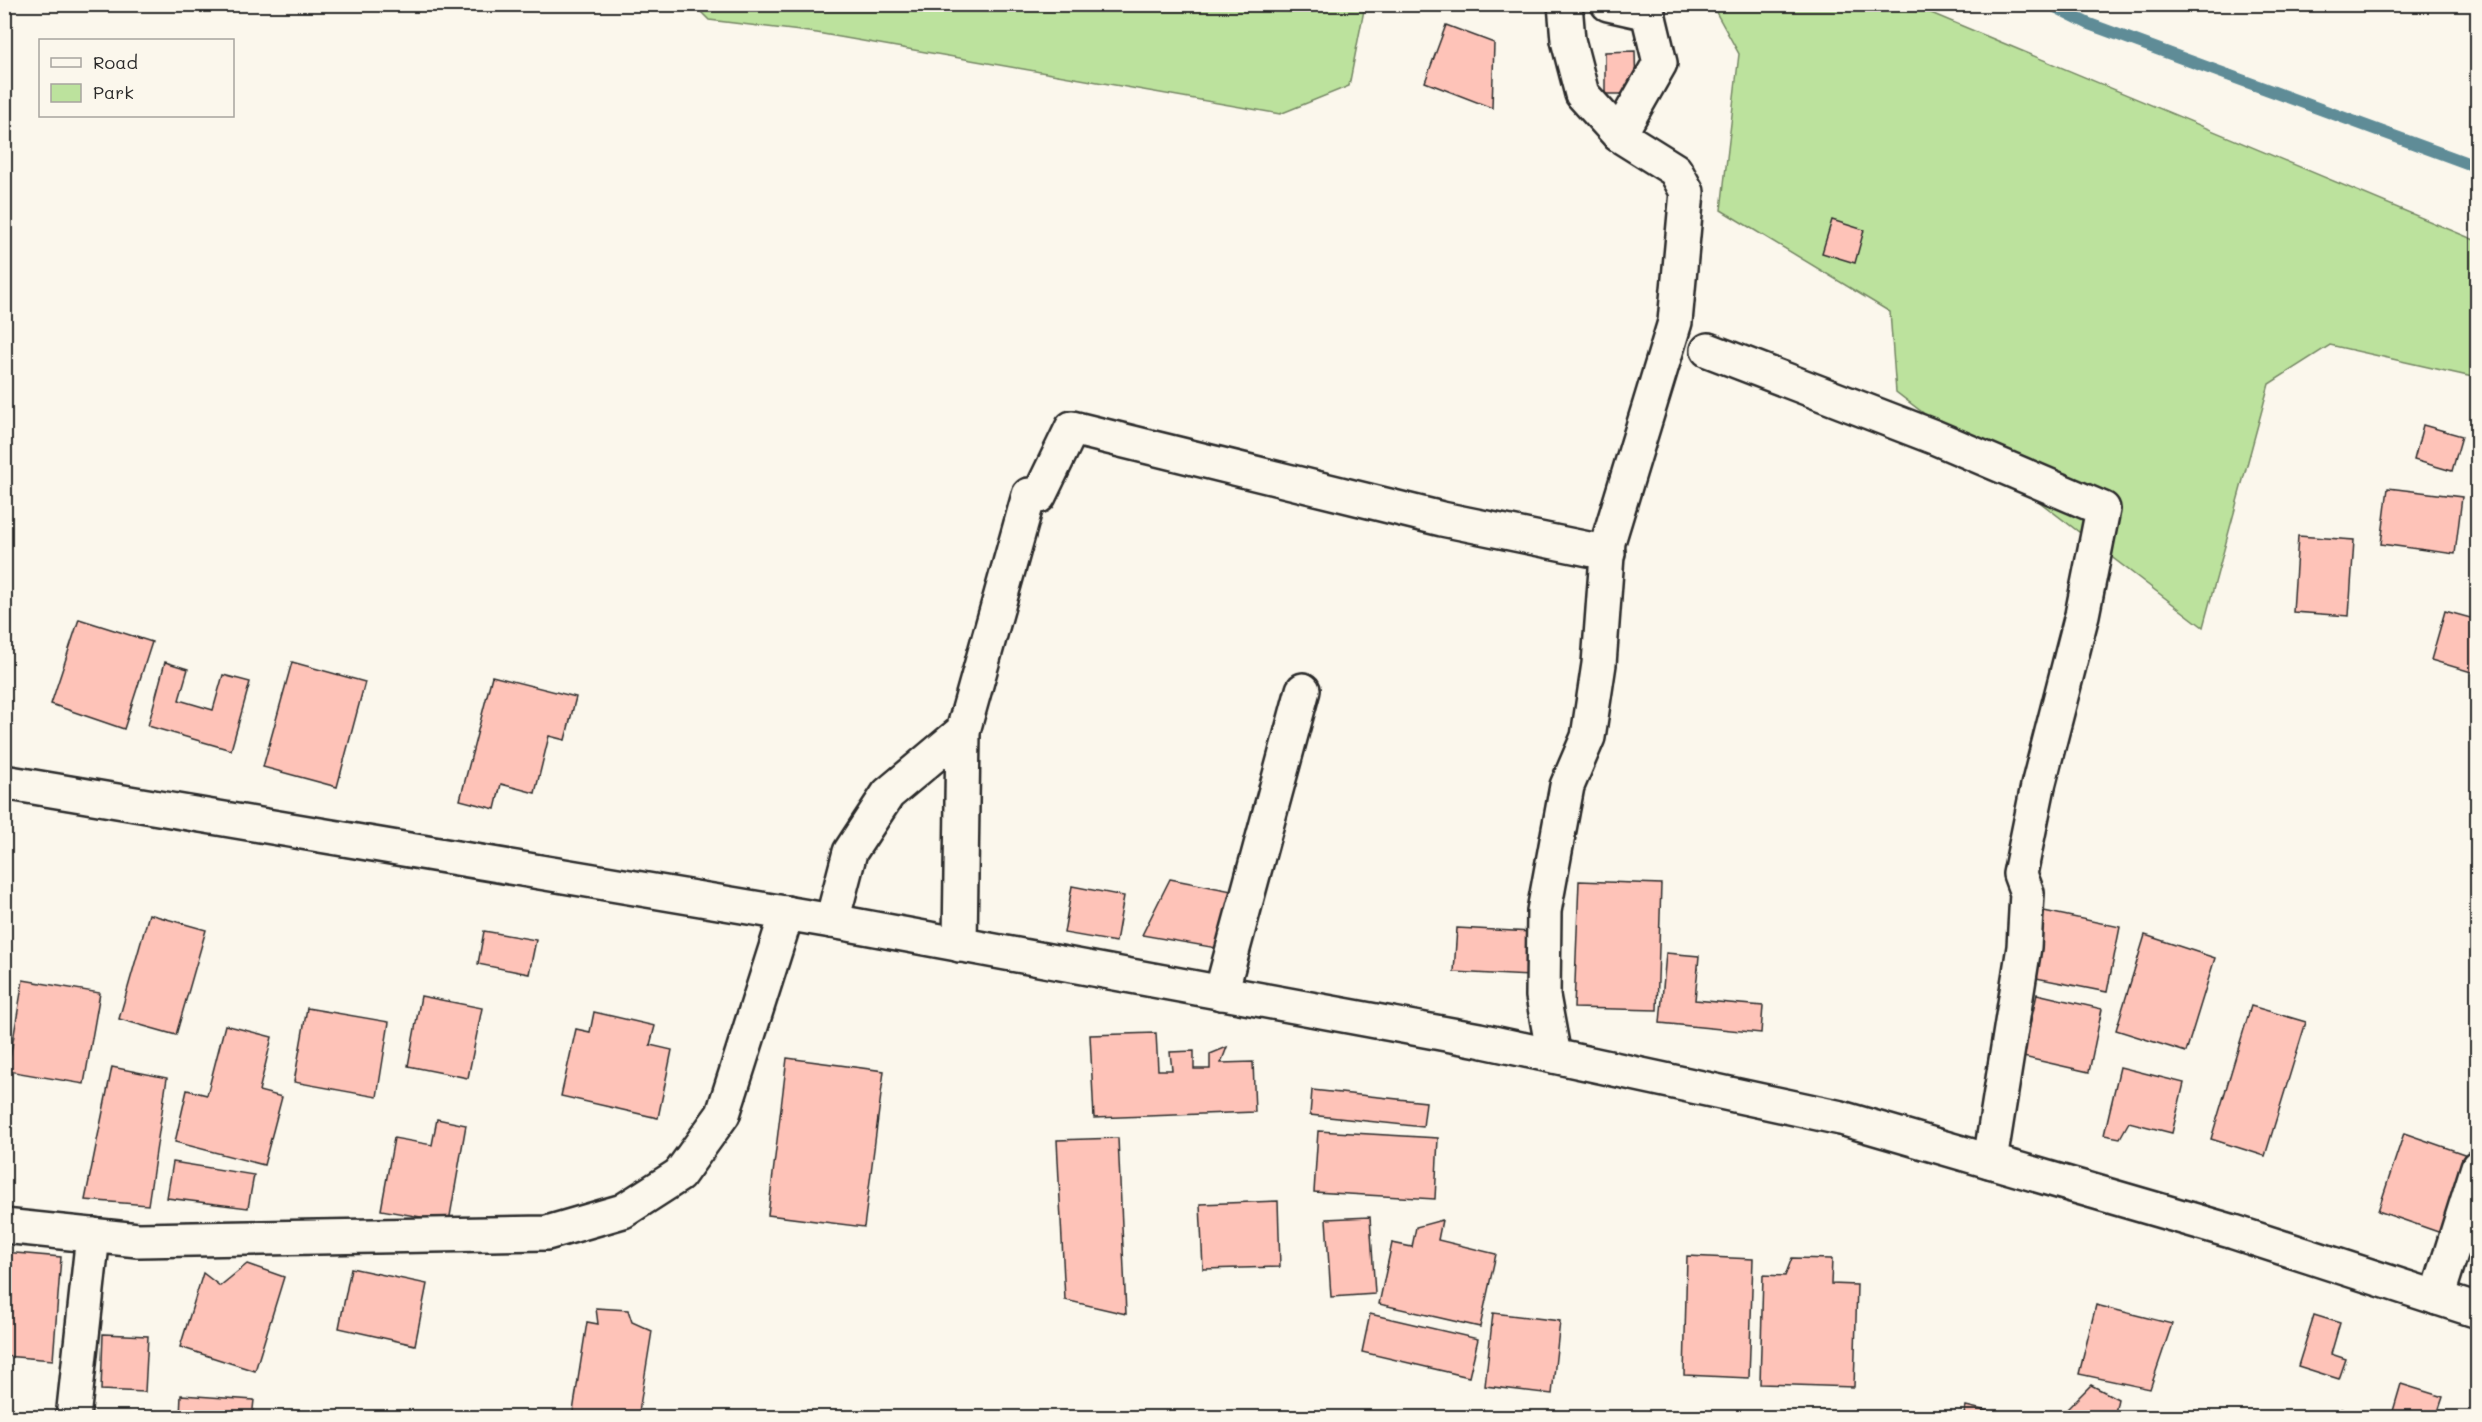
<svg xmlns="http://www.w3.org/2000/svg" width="2482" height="1422" viewBox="0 0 2482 1422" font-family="Mali,sans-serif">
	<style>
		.green { fill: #bce29d; stroke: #748664; stroke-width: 1.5 }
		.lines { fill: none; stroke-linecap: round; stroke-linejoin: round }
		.stream { stroke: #5e8c97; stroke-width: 12 }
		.building { fill: #fec3b8; stroke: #2b2b2b; stroke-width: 1.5 }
		.minor-casing { stroke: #2b2b2b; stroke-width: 38 }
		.tertiary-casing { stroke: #2b2b2b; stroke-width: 38 }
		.minor { stroke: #fbf7ec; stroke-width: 33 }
		.tertiary { stroke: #fbf7ec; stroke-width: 33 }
	</style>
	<rect width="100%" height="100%" fill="#fbf7ec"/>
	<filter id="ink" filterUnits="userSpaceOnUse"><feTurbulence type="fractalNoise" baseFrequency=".0167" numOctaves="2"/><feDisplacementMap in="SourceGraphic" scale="12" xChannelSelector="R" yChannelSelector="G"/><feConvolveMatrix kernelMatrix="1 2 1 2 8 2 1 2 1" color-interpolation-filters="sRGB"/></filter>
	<g filter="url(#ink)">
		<g class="green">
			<path d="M694,5H1365L1349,86L1280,114L817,33L709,20Z"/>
			<path d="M1712,5H1912L2477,241V378L2330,345L2269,384L2203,627L1896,392L1890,312L1721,210L1739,54Z"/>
		</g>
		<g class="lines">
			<path class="stream" d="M2049,4L2089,24L2478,167"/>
		</g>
		<g class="building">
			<path d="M1446,25L1494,43L1492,108L1425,82Z"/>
			<path d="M1635,51L1636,94H1605V52Z"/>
			<path d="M1832,220L1864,230L1855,263L1822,253Z"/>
			<path d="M2423,425L2462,436L2452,471L2414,460Z"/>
			<path d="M2388,488L2462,497L2455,554L2381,544Z"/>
			<path d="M2298,536L2354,540L2349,616L2293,612Z"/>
			<path d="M2445,611L2478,620V674L2431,660Z"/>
			<path d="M79,619L152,642L124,729L51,704Z"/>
			<path d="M165,662L188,669L179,700L213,710L223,675L250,682L231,750L148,726Z"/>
			<path d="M292,662L365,682L337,787L263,767Z"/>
			<path d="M492,676L576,697L565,740L549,736L535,793L501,784L495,809L460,800Z"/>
			<path d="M1170,879L1232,891L1222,949L1142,935Z"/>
			<path d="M1579,881L1661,884L1657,1010L1574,1008Z"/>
			<path d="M1072,886L1124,896L1116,942L1064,933Z"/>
			<path d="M2044,911L2120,927L2107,992L2031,977Z"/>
			<path d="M149,914L206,930L176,1035L119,1019Z"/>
			<path d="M1457,928L1532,932L1530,976L1454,972Z"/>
			<path d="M484,931L536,940L529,974L478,964Z"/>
			<path d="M2145,935L2215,958L2186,1052L2116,1030Z"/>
			<path d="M4,938L10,939L4,972Z"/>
			<path d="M1666,953L1699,956L1695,1000L1763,1006L1761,1033L1660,1023Z"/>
			<path d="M23,980L100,993L84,1084L8,1071Z"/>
			<path d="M2037,994L2102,1009L2089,1072L2023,1057Z"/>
			<path d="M421,996L482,1008L468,1078L408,1066Z"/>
			<path d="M2251,1006L2306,1022L2265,1156L2211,1139Z"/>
			<path d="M307,1008L389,1022L377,1097L294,1082Z"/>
			<path d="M594,1012L655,1026L650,1045L672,1050L658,1118L561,1096L576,1029L590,1032Z"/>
			<path d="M225,1025L272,1037L259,1091L282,1097L264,1165L175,1142L187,1090L207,1095Z"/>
			<path d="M1156,1033L1158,1070H1172L1170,1052L1194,1051V1069H1210V1054L1227,1047L1221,1063L1253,1062L1255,1112L1094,1118L1090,1035Z"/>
			<path d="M787,1058L884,1071L864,1227L768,1215Z"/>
			<path d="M112,1067L167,1078L148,1205L85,1200Z"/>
			<path d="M2120,1067L2184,1083L2172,1133L2129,1122L2120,1138L2104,1135Z"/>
			<path d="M1312,1090L1426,1102L1423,1127L1310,1115Z"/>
			<path d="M437,1119L466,1125L449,1222L381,1210L394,1138L432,1145Z"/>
			<path d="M1318,1131L1438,1138L1435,1199L1314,1192Z"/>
			<path d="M2404,1133L2470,1156L2444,1234L2378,1211Z"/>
			<path d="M1118,1138L1126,1314L1065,1300L1057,1140Z"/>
			<path d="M173,1162L254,1175L248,1208L167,1198Z"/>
			<path d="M1278,1201L1280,1267L1203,1269L1200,1204Z"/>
			<path d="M1370,1217L1375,1294L1331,1297L1326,1219Z"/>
			<path d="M1442,1220L1438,1240L1496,1254L1480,1327L1379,1304L1392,1243L1412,1247L1416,1227Z"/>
			<path d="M4,1252L61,1257L53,1360L4,1356Z"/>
			<path d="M1687,1256L1753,1259L1749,1378L1684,1375Z"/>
			<path d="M1792,1258L1832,1259L1831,1284L1857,1285L1854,1387L1760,1384L1763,1275L1785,1276Z"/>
			<path d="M247,1264L284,1277L255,1371L180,1347L203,1273L220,1286Z"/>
			<path d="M351,1268L427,1284L415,1345L339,1328Z"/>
			<path d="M2096,1305L2172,1324L2150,1389L2079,1374Z"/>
			<path d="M596,1308L628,1310L632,1322L652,1331L638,1418H572L587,1322L598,1324Z"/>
			<path d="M1493,1313L1560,1321L1552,1394L1485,1386Z"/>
			<path d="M1370,1314L1478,1339L1469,1377L1362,1352Z"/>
			<path d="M2314,1315L2340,1323L2331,1354L2346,1359L2339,1379L2298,1366Z"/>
			<path d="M103,1334L148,1336L145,1392L101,1390Z"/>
			<path d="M2401,1384L2443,1397L2436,1418H2391Z"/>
			<path d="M2091,1385L2118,1399L2114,1418H2062L2063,1413Z"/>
			<path d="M181,1395L254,1400L252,1418H180Z"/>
			<path d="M1966,1406L2016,1418H1963Z"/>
			<path d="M2341,1409L2367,1418H2339Z"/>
		</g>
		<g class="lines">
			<g class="minor-casing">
				<g id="minor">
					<path d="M1608,4L1648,13L1660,63L1619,135"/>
					<path d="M1708,350L1934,437L2103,509L2082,615L2038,786L2020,874L2027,893L2024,947L1990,1161"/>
					<path d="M832,921L850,852L888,794L963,731L1029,495L1039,496L1072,428L1442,519L1608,553"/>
					<path d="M960,945L963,731"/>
					<path d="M1221,993L1303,690"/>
					<path d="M1554,1056L1543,996L1544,911L1567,786L1588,737L1599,664L1608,542L1675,322L1687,192L1675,170L1619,135L1582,94L1568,40L1565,4"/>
					<path d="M4,1226L138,1240L547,1233L623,1211L679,1175L723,1114L787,913"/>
					<path d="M2437,1298L2478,1167"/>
					<path d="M73,1418L93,1235"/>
				</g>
			</g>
			<g class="tertiary-casing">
				<path id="tertiary" d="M4,782L832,921L1479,1040L1841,1118L2234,1232L2478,1311"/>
			</g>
			<use href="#minor" class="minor"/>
			<use href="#tertiary" class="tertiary"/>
		</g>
	</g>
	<rect width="2482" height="1422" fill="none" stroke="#fbf7ec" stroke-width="24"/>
	<rect x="12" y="12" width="2458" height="1398" fill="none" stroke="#2b2b2b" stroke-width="2" filter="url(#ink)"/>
	<rect x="39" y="39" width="195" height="78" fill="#fbf7ec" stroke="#a8a59f" stroke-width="1.5"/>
	<rect x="51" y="58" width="30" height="9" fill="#fbf7ec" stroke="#a8a59f" stroke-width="1.5"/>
	<text x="93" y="69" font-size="18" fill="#2b2b2b">Road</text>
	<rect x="51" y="84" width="30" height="18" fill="#bce29d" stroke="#a8a59f" stroke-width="1.5"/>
	<text x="93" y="99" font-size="18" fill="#2b2b2b">Park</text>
</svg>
